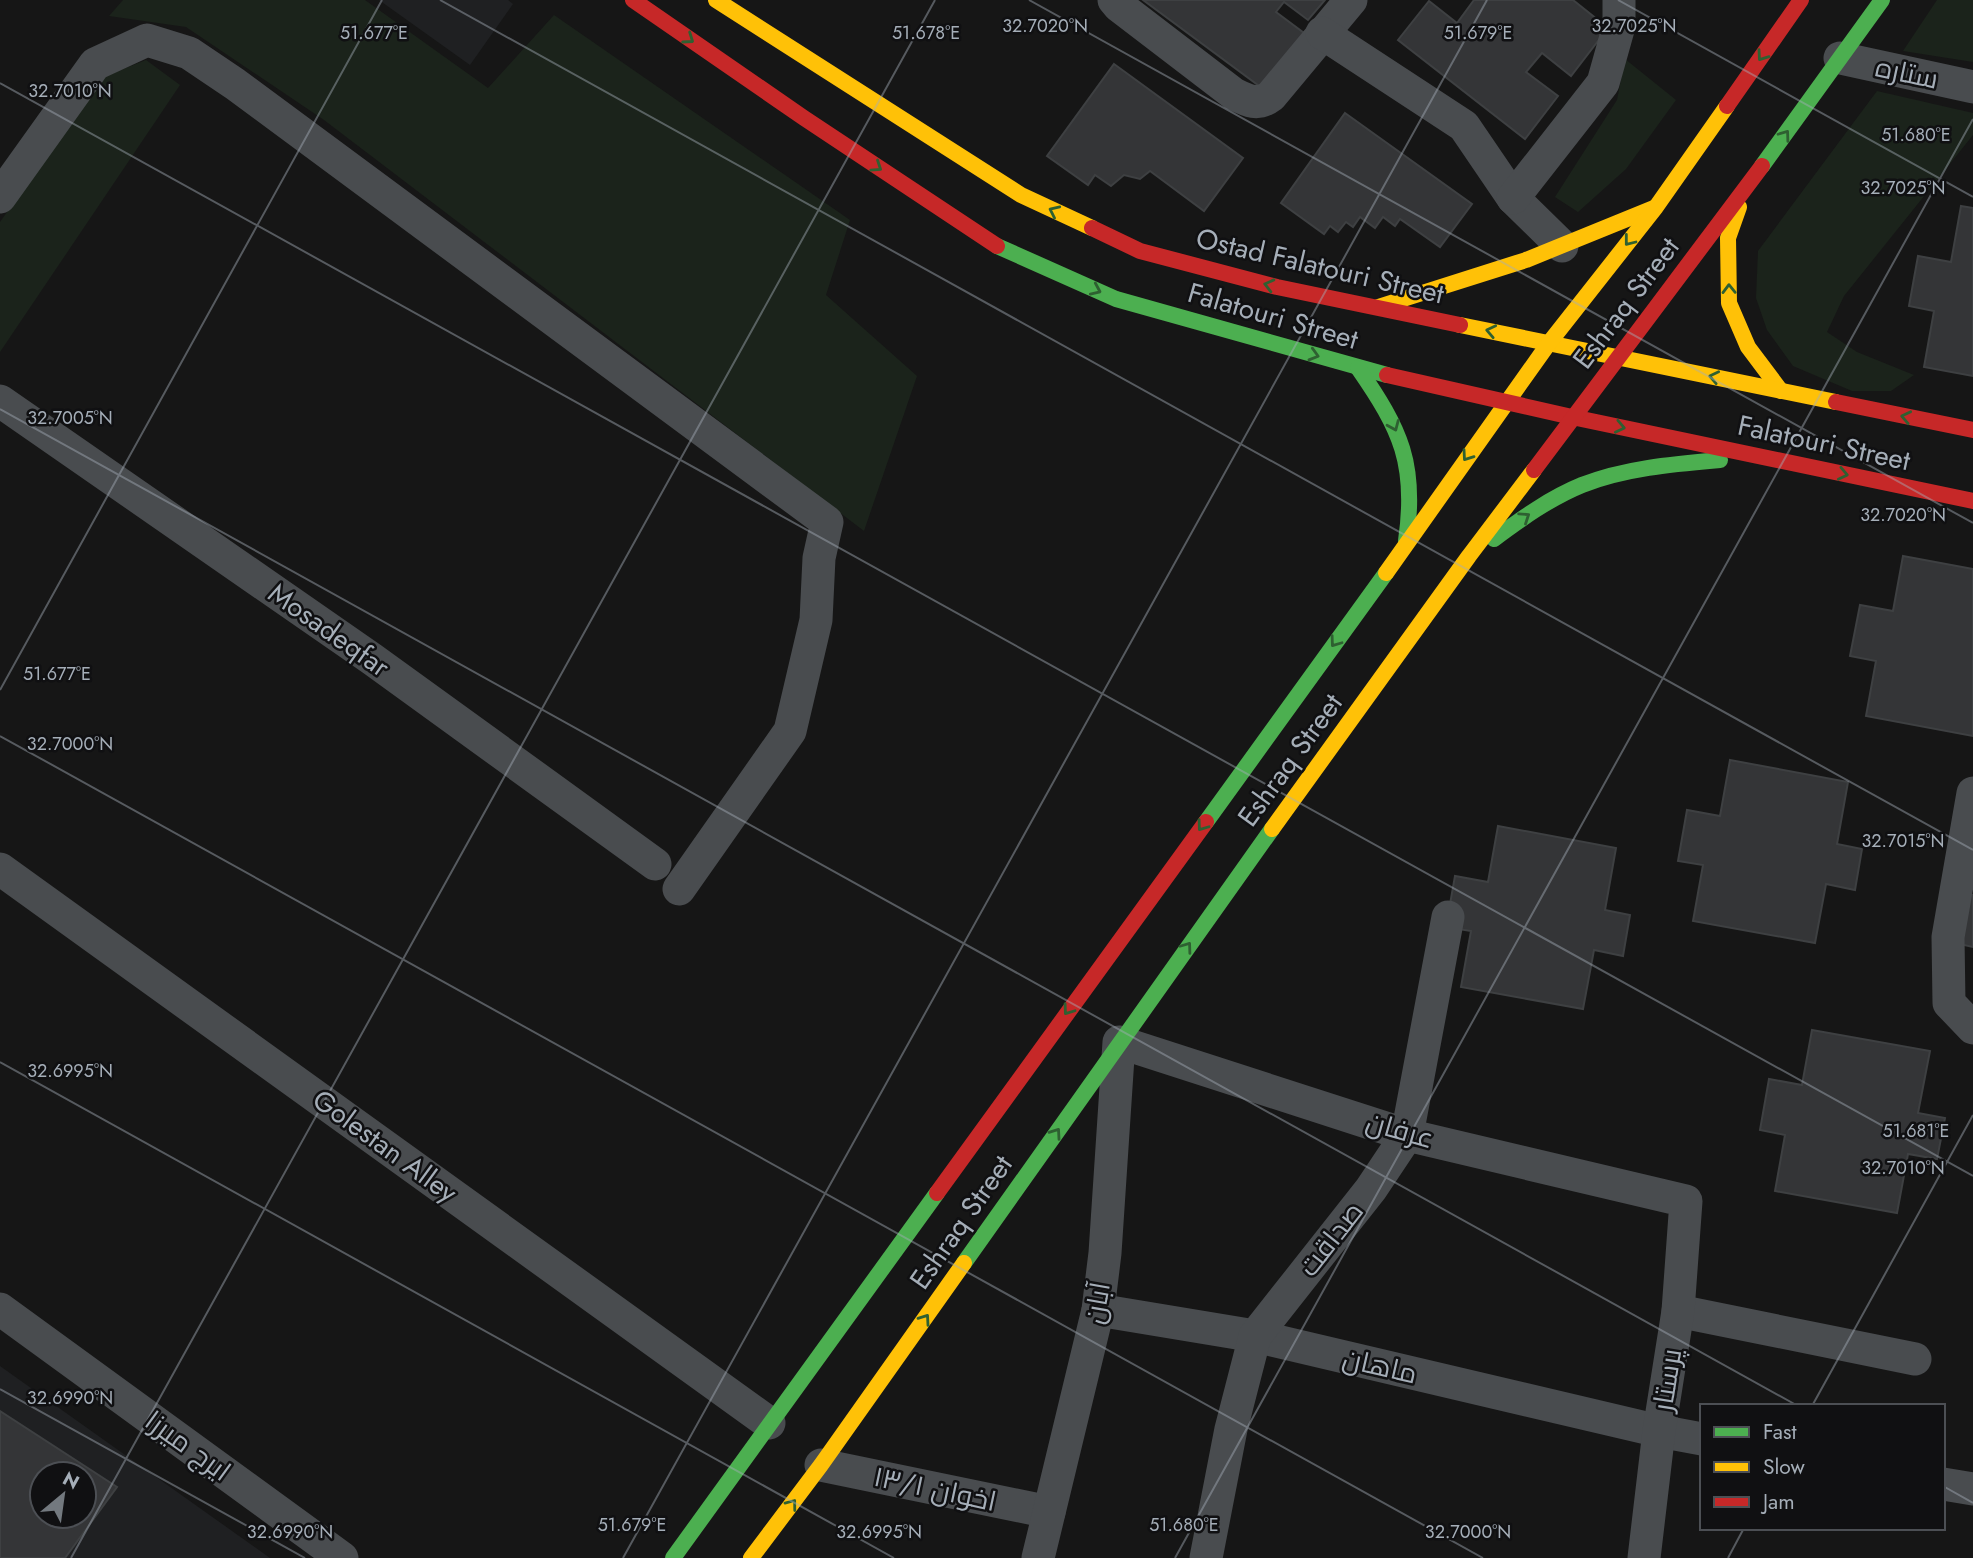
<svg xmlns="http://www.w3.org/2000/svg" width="1973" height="1558" viewBox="0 0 1973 1558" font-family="Jost,Cairo,sans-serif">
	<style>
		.built { fill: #1f2022; fill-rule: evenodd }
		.green { fill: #1b231b }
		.building { fill: #343537; stroke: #3e4042; stroke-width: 2; fill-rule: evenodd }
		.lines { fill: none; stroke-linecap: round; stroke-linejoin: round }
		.street { stroke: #494c4f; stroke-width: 33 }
		.fast { stroke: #4caf50; stroke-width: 16 }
		.slow { stroke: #ffc107; stroke-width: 16 }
		.jam { stroke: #c62828; stroke-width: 16 }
		.oneway { stroke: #2e6031 }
		.ticks { fill: none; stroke: #a5aeb8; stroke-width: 2; stroke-opacity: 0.45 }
		.labels { text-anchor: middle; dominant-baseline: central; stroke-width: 5; stroke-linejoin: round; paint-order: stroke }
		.street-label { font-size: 28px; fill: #a5aeb8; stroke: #101012 }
		.ticks-label { font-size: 18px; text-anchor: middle; fill: #a5aeb8; stroke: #101012; stroke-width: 5; stroke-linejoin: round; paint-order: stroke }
	</style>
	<rect width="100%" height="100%" fill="#161616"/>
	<g class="built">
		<path d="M379,0H508L513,4L470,65Z"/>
		<path d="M0,1366L270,1558H0ZM42,1474H84V1516H42Z"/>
	</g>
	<g class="green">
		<path d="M123,0H365L488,88L554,15L850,220L826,295L917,376L864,531L324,120L186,27L109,16Z"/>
		<path d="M1937,0H1973V62L1903,51Z"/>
		<path d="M1625,59L1676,100L1626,169L1578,212L1555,197L1617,100Z"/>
		<path d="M146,60L180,85L0,352V222L103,77Z"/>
		<path d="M1877,91L1973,113V135L1844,296L1827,332L1857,352L1914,375L1891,391H1852L1793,366L1767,330L1756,298L1758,251Z"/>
	</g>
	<g class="building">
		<path d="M1143,0H1325L1308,20L1284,2L1276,12L1304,33L1262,88Z"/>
		<path d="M1474,0H1573L1608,28L1571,76L1542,53L1526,72L1558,96L1525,139L1398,40L1429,1L1457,23Z"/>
		<path d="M1114,64L1243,158L1204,211L1150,171L1140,179L1124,175L1111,186L1095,175L1088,185L1047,156Z"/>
		<path d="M1345,113L1472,204L1440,247L1400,219L1395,226L1383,217L1375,228L1360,217L1353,227L1346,222L1338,232L1330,226L1324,234L1281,203Z"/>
		<path d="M1961,206L1973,208V376L1924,367L1934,311L1909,306L1918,256L1951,262Z"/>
		<path d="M1903,556L1973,569V736L1866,716L1876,661L1850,656L1860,605L1893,611Z"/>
		<path d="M1730,760L1848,782L1837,844L1862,849L1855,890L1826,884L1815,943L1693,921L1703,865L1678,861L1687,810L1720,816Z"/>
		<path d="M1498,826L1616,848L1605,910L1630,915L1623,956L1594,950L1583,1009L1461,987L1471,931L1446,927L1455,876L1488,882Z"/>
		<path d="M1964,893L1973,895V947L1955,943Z"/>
		<path d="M1812,1030L1930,1051L1918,1113L1945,1118L1937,1159L1908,1154L1897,1213L1775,1191L1785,1135L1760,1130L1769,1079L1802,1085Z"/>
		<path d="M0,1411L117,1487L65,1558H0ZM42,1474H84V1516H42Z"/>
	</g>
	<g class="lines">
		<g class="street">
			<path d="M1114,0L1119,6L1234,94C1248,101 1258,106 1271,96L1351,0"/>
			<path d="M1322,33L1464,126L1513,198L1562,246"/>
			<path d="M1840,58L1973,87"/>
			<path d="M0,197L95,64L147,40L189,53L235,84L827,522L819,558L816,620L790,731L679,889"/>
			<path d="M1513,198L1603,83L1619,26V0"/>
			<path d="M0,401L372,659L655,864"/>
			<path d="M1973,793L1948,937L1949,1003L1973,1028"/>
			<path d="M0,869L769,1423"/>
			<path d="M0,1309L342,1558"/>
			<path d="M1098,1310L1255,1336L1659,1431L1702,1439"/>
			<path d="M1678,1311L1915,1359"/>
			<path d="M821,1465L1049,1512"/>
			<path d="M1943,1484L1973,1489"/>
			<path d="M1038,1558L1098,1310L1105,1253L1119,1042L1407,1135L1686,1201L1678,1311L1659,1431L1644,1558"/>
			<path d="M1206,1558L1231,1429L1255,1336L1371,1189L1407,1135L1448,917"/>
		</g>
		<g class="fast">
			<path d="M1762,166L1882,0"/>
			<path d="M997,246L1116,299L1387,375"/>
			<path d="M1358,368C1401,430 1417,464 1406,541"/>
			<path d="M1494,539C1521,519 1550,498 1582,485C1625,468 1674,464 1720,460"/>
			<path d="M1206,822L1386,573"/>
			<path d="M964,1263L1272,829"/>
			<path d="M673,1558L937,1193"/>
		</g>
		<g class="slow">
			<path d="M716,0L1021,195L1092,228"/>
			<path d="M1739,207L1728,238L1729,303L1748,347L1781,391"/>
			<path d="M1378,307L1526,260L1654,208"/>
			<path d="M1460,325L1836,402"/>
			<path d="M1386,573L1549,343L1656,207L1727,106"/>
			<path d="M1272,829L1469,556L1534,470"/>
			<path d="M751,1558L821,1465L964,1263"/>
		</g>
		<g class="jam">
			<path d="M633,0L804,118L997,246"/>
			<path d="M1727,106L1801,0"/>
			<path d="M1092,228L1140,251L1277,287L1460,325"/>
			<path d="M1387,375L1572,417L1973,501"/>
			<path d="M1836,402L1973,430"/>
			<path d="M1534,470L1762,166"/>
			<path d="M937,1193L1206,822"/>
		</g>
	</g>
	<defs><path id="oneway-chevron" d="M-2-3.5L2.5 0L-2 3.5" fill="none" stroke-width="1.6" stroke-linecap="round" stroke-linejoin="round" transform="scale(1.75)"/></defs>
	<g class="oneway">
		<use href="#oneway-chevron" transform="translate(689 39) rotate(35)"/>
		<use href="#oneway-chevron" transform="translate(1762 56) rotate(125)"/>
		<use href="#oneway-chevron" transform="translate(1785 135) rotate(-54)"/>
		<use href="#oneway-chevron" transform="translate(877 167) rotate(34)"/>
		<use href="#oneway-chevron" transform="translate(1054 211) rotate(-155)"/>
		<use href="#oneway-chevron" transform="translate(1629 241) rotate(128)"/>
		<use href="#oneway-chevron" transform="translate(1269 285) rotate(-166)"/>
		<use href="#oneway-chevron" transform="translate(1729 289) rotate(-91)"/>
		<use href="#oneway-chevron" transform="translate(1096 290) rotate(24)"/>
		<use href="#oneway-chevron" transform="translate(1491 331) rotate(-168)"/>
		<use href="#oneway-chevron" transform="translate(1314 355) rotate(16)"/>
		<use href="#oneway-chevron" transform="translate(1714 377) rotate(-168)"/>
		<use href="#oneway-chevron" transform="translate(1906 417) rotate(-168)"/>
		<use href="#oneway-chevron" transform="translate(1394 426) rotate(67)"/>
		<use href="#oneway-chevron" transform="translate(1620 427) rotate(12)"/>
		<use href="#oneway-chevron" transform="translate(1467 456) rotate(125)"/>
		<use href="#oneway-chevron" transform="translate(1843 474) rotate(12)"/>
		<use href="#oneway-chevron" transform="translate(1525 517) rotate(-34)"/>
		<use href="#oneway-chevron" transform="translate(1335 642) rotate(126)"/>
		<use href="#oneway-chevron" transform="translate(1202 826) rotate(126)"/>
		<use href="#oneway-chevron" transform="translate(1187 947) rotate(-54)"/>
		<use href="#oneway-chevron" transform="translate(1068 1010) rotate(126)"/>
		<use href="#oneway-chevron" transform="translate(1056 1133) rotate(-55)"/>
		<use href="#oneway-chevron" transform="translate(925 1319) rotate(-55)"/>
		<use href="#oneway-chevron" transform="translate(792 1504) rotate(-53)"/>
	</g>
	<path class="ticks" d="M440,0L1973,850M1029,0L1973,523M1618,0L1973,197M0,83L1973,1176M0,409L1798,1406M0,690L382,0M0,736L1483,1558M0,1062L894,1558M0,1389L305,1558M1812,1406L1973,1115M1943,1486L1973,1503M71,1558L935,0M623,1558L1487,0M1175,1558L1973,119M1728,1558L1744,1528"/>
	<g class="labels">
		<g class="street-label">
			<text transform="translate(1907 73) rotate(12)">ستاره</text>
			<text transform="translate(1320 266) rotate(13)">Ostad Falatouri Street</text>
			<text transform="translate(1626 303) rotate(-53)">Eshraq Street</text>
			<text transform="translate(1273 316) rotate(16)">Falatouri Street</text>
			<text transform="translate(1824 443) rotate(12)">Falatouri Street</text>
			<text transform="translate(329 630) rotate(35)">Mosadeqfar</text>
			<text transform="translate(1290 760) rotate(-54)">Eshraq Street</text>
			<text transform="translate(1400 1130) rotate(16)">عرفان</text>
			<text transform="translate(385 1146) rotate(36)">Golestan Alley</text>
			<text transform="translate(961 1222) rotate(-55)">Eshraq Street</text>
			<text transform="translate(1331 1239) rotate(-52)">صداقت</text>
			<text transform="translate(1097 1303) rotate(-80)">آبان</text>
			<text transform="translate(1380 1366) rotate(13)">ماهان</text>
			<text transform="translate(1667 1380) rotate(-81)">پرستار</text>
			<text transform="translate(188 1446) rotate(36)">ایرج میرزا</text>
			<text transform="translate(935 1489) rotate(12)">اخوان ۱۳/۱</text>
		</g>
	</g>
	<g class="ticks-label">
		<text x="1045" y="32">32.7020°N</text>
		<text x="1634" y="32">32.7025°N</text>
		<text x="374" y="39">51.677°E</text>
		<text x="926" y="39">51.678°E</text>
		<text x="1478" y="39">51.679°E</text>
		<text x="70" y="97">32.7010°N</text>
		<text x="1916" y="141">51.680°E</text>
		<text x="1903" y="194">32.7025°N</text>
		<text x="70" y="424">32.7005°N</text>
		<text x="1903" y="521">32.7020°N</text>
		<text x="57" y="680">51.677°E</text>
		<text x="70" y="750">32.7000°N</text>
		<text x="1903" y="847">32.7015°N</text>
		<text x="70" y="1077">32.6995°N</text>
		<text x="1916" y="1137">51.681°E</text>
		<text x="1903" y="1174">32.7010°N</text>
		<text x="70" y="1404">32.6990°N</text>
		<text x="632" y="1531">51.679°E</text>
		<text x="1184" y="1531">51.680°E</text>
		<text x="290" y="1538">32.6990°N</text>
		<text x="879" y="1538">32.6995°N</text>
		<text x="1468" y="1538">32.7000°N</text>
	</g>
	<rect x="1700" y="1404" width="245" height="126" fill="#101012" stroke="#4c4f54" stroke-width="2"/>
	<rect x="1714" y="1427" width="35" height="10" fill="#4caf50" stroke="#4c4f54" stroke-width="2"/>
	<text x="1763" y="1439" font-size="21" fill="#a5aeb8">Fast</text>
	<rect x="1714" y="1462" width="35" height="10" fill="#ffc107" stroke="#4c4f54" stroke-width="2"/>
	<text x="1763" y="1474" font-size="21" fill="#a5aeb8">Slow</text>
	<rect x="1714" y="1497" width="35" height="10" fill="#c62828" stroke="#4c4f54" stroke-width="2"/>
	<text x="1763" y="1509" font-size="21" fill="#a5aeb8">Jam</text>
	<g transform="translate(63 1495) rotate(29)"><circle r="33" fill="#101012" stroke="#4c4f54" stroke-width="2"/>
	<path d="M0-5L12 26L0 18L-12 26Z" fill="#73797f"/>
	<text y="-10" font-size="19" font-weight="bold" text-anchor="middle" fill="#a5aeb8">N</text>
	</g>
</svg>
